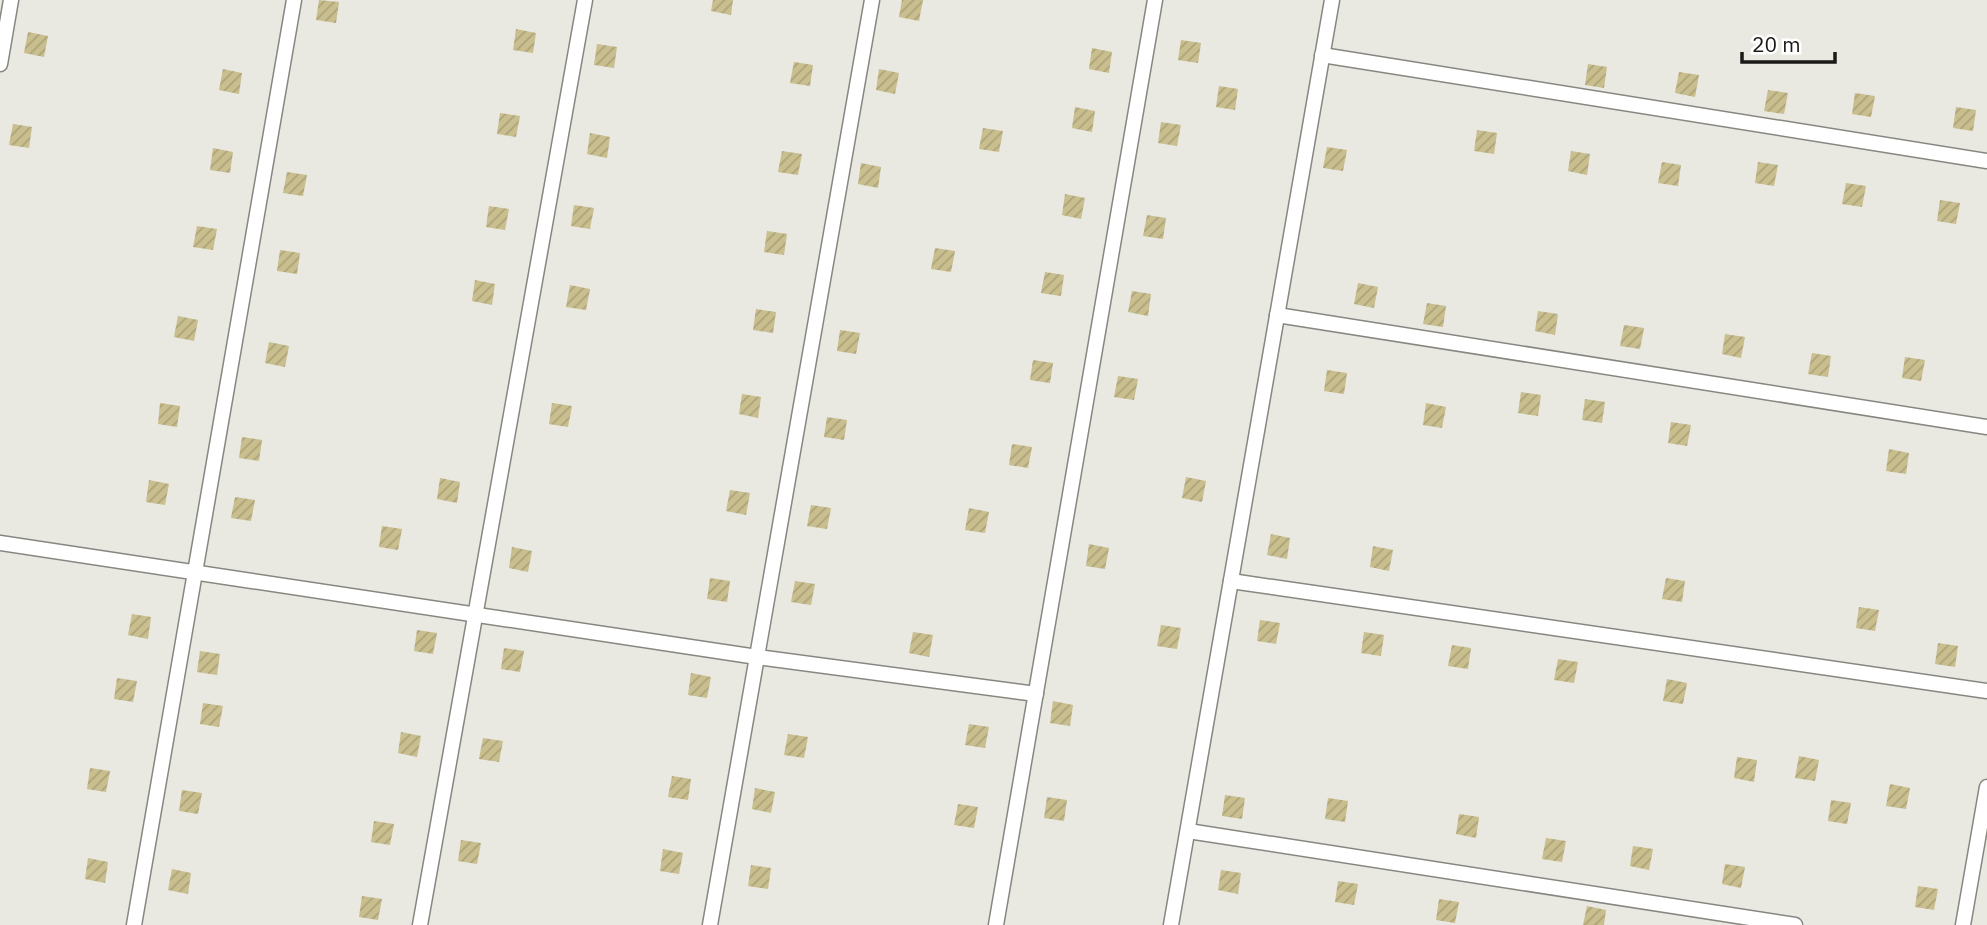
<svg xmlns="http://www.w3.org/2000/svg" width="1987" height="925" viewBox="0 0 1987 925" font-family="'IBM Plex Sans',sans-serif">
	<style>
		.building { fill: url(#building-hatch) }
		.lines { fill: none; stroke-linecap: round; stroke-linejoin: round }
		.lane-casing { stroke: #878680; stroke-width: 17 }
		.lane { stroke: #fff; stroke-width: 14 }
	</style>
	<defs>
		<pattern id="building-hatch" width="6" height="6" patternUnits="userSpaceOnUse" patternTransform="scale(1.75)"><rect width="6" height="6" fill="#c9be8e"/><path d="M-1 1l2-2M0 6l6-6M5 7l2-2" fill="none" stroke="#aca37a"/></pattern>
	</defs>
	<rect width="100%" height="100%" fill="#e9e8e1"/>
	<g class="building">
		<path d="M319,0L339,2L336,23L316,20Z"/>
		<path d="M713,0H733L731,15L711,11Z"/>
		<path d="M902,0H923L919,21L899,17Z"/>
		<path d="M516,29L536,33L533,53L513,50Z"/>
		<path d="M28,32L48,36L44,57L24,53Z"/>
		<path d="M1181,40L1201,43L1198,63L1178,60Z"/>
		<path d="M597,44L617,47L614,68L594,65Z"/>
		<path d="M1092,48L1112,52L1109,73L1089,69Z"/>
		<path d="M794,62L813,65L810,86L790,83Z"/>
		<path d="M1588,64L1607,67L1604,88L1585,85Z"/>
		<path d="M223,69L242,73L239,94L219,90Z"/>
		<path d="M879,69L899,73L895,94L876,90Z"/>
		<path d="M1679,72L1699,75L1695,97L1675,93Z"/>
		<path d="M1219,86L1238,89L1235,110L1216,107Z"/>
		<path d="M1768,90L1788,93L1784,114L1764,111Z"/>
		<path d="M1855,93L1875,96L1871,117L1852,114Z"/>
		<path d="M1075,107L1095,111L1092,132L1072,128Z"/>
		<path d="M1956,107L1976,110L1973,131L1953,128Z"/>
		<path d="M500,113L520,116L516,137L497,134Z"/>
		<path d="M1161,122L1181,125L1177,146L1158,143Z"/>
		<path d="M13,124L32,127L29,148L9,145Z"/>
		<path d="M983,128L1003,131L999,152L979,149Z"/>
		<path d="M1477,130L1497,133L1494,154L1474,151Z"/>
		<path d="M590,133L610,137L607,158L587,154Z"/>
		<path d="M1327,147L1347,150L1343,171L1323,168Z"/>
		<path d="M213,148L233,152L230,173L210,170Z"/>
		<path d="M782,151L802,154L798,175L778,172Z"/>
		<path d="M1571,151L1590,154L1587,175L1568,171Z"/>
		<path d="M1662,162L1681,165L1678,186L1658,183Z"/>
		<path d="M1758,162L1778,165L1774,186L1755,183Z"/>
		<path d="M861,163L881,167L878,188L858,184Z"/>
		<path d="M287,172L307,175L303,196L283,193Z"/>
		<path d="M1846,183L1866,186L1862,207L1842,204Z"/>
		<path d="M1065,194L1085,198L1081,219L1062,215Z"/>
		<path d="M1940,200L1960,203L1956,224L1937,221Z"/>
		<path d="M574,205L594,208L590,229L571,226Z"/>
		<path d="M489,206L509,209L505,230L486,227Z"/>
		<path d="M1147,215L1166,218L1163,239L1143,236Z"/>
		<path d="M197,226L217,229L213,250L193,247Z"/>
		<path d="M767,231L787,234L784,255L764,252Z"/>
		<path d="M935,248L955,251L951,272L931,269Z"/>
		<path d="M280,250L300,253L297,274L277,271Z"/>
		<path d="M1045,272L1064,275L1061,296L1041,293Z"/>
		<path d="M475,280L495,284L492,305L472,301Z"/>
		<path d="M1358,283L1378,287L1374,308L1354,304Z"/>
		<path d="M570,285L590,289L586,310L566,307Z"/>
		<path d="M1132,291L1151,294L1148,316L1128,312Z"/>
		<path d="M1427,303L1446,306L1443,327L1423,324Z"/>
		<path d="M756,309L776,312L773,333L753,330Z"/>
		<path d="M1538,311L1558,314L1555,335L1535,331Z"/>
		<path d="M178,316L198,320L194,341L174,337Z"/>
		<path d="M1624,325L1644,328L1640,349L1620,346Z"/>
		<path d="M840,330L860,333L856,354L837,351Z"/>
		<path d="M1725,334L1745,337L1741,358L1722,354Z"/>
		<path d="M269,342L289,346L285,367L265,363Z"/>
		<path d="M1812,353L1831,356L1828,377L1808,374Z"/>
		<path d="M1905,357L1925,360L1921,381L1902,378Z"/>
		<path d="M1033,360L1053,363L1050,383L1030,380Z"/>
		<path d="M1327,370L1347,373L1344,394L1324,391Z"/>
		<path d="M1118,376L1138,379L1134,400L1114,397Z"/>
		<path d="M1521,392L1541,395L1538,416L1518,413Z"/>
		<path d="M742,394L761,397L758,418L739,414Z"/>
		<path d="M1585,399L1605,402L1602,423L1582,420Z"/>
		<path d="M160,403L180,406L177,427L158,424Z"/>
		<path d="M552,403L572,406L568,427L549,424Z"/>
		<path d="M1426,403L1446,407L1442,428L1423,425Z"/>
		<path d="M827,417L847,420L844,440L824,437Z"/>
		<path d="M1671,422L1691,425L1687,446L1668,443Z"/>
		<path d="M242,437L262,440L259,461L239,458Z"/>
		<path d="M1012,444L1032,447L1028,468L1009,465Z"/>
		<path d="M1889,449L1909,453L1906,474L1886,471Z"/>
		<path d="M1186,477L1206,481L1202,502L1182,498Z"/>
		<path d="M440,478L460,482L457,503L437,499Z"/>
		<path d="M149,480L169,484L165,505L146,502Z"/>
		<path d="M730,490L750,493L746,515L726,511Z"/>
		<path d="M235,497L255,500L251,521L231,518Z"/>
		<path d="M811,505L831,508L827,529L807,526Z"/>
		<path d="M969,508L989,512L985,533L965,530Z"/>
		<path d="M382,526L402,529L398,550L379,547Z"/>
		<path d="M1271,534L1290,538L1287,559L1267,555Z"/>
		<path d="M1089,544L1109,548L1105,569L1086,566Z"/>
		<path d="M1373,546L1393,550L1389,571L1370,567Z"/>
		<path d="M512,547L532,551L528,572L509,568Z"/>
		<path d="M710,578L730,581L727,602L707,599Z"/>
		<path d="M1666,578L1685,581L1682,602L1662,599Z"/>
		<path d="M795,581L815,584L811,605L791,602Z"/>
		<path d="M1859,607L1879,610L1875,631L1856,628Z"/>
		<path d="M132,614L151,617L148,639L128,635Z"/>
		<path d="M1260,620L1280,623L1276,644L1257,641Z"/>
		<path d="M1161,625L1181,628L1177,649L1157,646Z"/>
		<path d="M417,630L437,633L433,654L414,651Z"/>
		<path d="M913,632L933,635L929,657L909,653Z"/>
		<path d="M1364,632L1384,635L1381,656L1361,653Z"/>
		<path d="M1938,643L1958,646L1955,667L1935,664Z"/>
		<path d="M1452,645L1471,648L1468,669L1448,666Z"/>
		<path d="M504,648L524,651L520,672L501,669Z"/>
		<path d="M200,651L220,654L217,675L197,672Z"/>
		<path d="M1558,659L1578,662L1574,683L1554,680Z"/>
		<path d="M691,673L711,677L707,698L688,695Z"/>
		<path d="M117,678L137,681L133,702L114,699Z"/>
		<path d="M1667,679L1687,683L1683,704L1663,701Z"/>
		<path d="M1053,701L1073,705L1070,726L1050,723Z"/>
		<path d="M203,703L223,706L219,727L200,724Z"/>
		<path d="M969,724L989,727L985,748L965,745Z"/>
		<path d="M401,732L421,736L417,757L398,753Z"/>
		<path d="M788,734L808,737L804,758L784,755Z"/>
		<path d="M483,738L503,741L499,762L479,759Z"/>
		<path d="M1799,756L1819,760L1815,781L1795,778Z"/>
		<path d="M1737,757L1757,760L1754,782L1734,778Z"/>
		<path d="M90,768L110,771L106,792L87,789Z"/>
		<path d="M672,776L691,779L688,800L668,797Z"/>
		<path d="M1890,784L1910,788L1906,809L1886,806Z"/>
		<path d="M755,788L775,792L771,813L752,809Z"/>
		<path d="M182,790L202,793L198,814L179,811Z"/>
		<path d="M1225,795L1245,798L1242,819L1222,816Z"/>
		<path d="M1047,797L1067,800L1064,821L1044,818Z"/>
		<path d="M1328,798L1348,801L1345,822L1325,819Z"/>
		<path d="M1831,800L1851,803L1847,824L1828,821Z"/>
		<path d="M958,804L978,807L974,828L954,825Z"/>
		<path d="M1459,814L1479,817L1476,838L1456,834Z"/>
		<path d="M374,821L394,824L390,845L371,842Z"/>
		<path d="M1546,838L1566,841L1562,862L1542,859Z"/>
		<path d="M461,840L481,843L477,864L458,861Z"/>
		<path d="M1633,846L1653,849L1649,870L1630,866Z"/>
		<path d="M663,849L683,853L679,874L660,871Z"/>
		<path d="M88,858L108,862L105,883L85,879Z"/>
		<path d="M1725,864L1745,867L1741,888L1722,884Z"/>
		<path d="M751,865L771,868L768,889L748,886Z"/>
		<path d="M172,869L191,873L188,894L168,890Z"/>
		<path d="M1221,870L1241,873L1238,894L1218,890Z"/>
		<path d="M1338,881L1358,884L1354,905L1335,902Z"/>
		<path d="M1918,886L1938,889L1934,910L1915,907Z"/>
		<path d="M362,896L382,899L378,920L359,917Z"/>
		<path d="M1439,899L1459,902L1455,923L1436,920Z"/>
		<path d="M1587,906L1606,910L1604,925H1583Z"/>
	</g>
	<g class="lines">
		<g class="lane-casing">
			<g id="lane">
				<path d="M1322,55L1987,161"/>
				<path d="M0,64L11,0"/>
				<path d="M1277,315L1987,427"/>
				<path d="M0,543L757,657L1036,694"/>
				<path d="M1231,581L1987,691"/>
				<path d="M1188,831L1795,925"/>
				<path d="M134,925L294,0"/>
				<path d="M420,925L585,0"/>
				<path d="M710,925L872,0"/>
				<path d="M996,925L1155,0"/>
				<path d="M1171,925L1332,0"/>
				<path d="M1963,925L1987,787"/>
			</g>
		</g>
		<use href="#lane" class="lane"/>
	</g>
	<path d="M1742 52v10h93v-10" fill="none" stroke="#1a1917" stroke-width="3.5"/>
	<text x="1752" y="52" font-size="21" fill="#1a1917" stroke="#ffffff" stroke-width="5" paint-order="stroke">20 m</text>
</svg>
